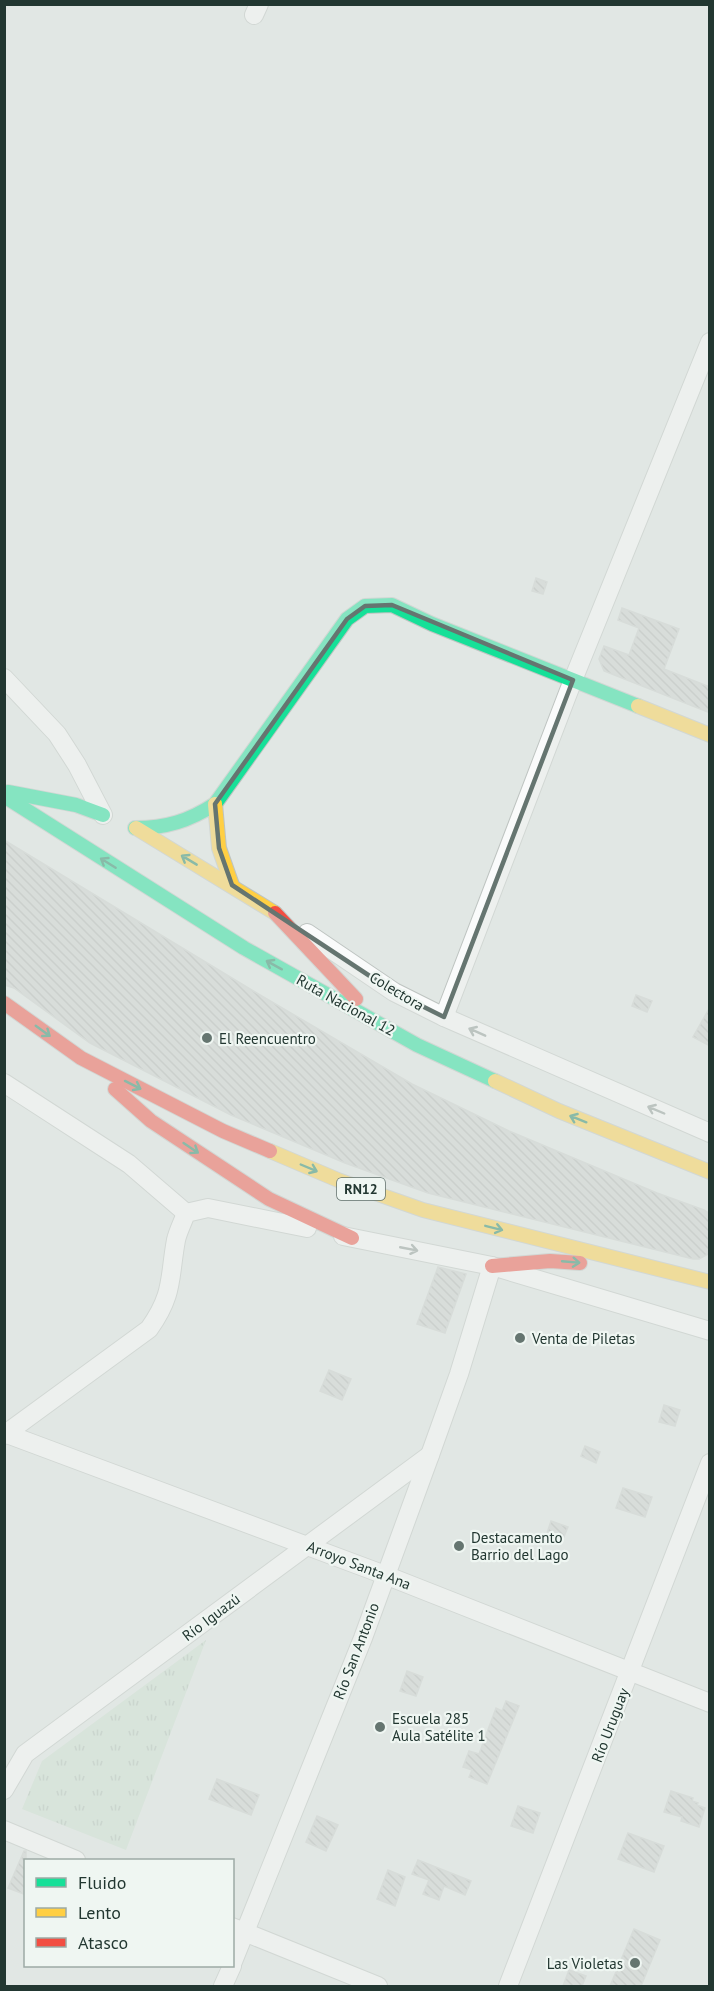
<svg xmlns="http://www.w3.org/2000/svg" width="714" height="1991" viewBox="0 0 714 1991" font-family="'PT Sans',sans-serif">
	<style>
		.park { fill: url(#park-tufts) }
		.building { fill: url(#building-back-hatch); stroke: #cacfcd; stroke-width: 1.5 }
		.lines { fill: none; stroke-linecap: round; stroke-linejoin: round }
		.street-casing { stroke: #bec4c1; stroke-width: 20 }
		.fast-casing { stroke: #bec4c1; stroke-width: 16 }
		.slow-casing { stroke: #bec4c1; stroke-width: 16 }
		.jam-casing { stroke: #bec4c1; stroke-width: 16 }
		.street { stroke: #fafbfb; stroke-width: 18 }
		.fast { stroke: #16e098; stroke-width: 14 }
		.slow { stroke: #ffcf43; stroke-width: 14 }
		.jam { stroke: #f24e42; stroke-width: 14 }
		.oneway { stroke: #1d835f }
		.oneway2 { stroke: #8e9996 }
		.marked { fill: none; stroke: #657570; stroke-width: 4.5; stroke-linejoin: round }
		.poi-dot { fill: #657570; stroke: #eff6f2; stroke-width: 2 }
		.labels { text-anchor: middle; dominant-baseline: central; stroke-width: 4.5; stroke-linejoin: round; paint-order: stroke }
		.shield { fill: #eff6f2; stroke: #60706b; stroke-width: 1.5 }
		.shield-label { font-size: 14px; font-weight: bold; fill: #223731 }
		.street-label { font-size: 15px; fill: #223731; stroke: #eff6f2 }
		.poi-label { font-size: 15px; fill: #223731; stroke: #eff6f2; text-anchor: start }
	</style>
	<defs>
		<pattern id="park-tufts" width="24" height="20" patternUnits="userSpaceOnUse" patternTransform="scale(1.5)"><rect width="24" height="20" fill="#ccdfd1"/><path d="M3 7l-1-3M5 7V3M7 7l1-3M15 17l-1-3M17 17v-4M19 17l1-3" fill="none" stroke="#afc0b4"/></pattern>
		<pattern id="building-back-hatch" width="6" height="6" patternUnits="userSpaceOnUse" patternTransform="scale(1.5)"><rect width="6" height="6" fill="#ccd0ce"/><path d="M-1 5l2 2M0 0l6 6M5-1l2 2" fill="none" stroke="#afb3b1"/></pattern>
	</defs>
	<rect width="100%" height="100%" fill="#e1e7e4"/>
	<path class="park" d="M206,1640L126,1850L22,1809L42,1761Z"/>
	<g class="building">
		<path d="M536,578L547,582L543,594L532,591Z"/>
		<path d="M622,608L679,629L664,669L710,687V713L604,671L599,659L604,646L629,655L639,628L618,620Z"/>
		<path d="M4,840L255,992L412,1084L509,1131L657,1193L704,1210L710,1214V1253L699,1259H693L428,1193L345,1163L231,1115L90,1043L14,988L4,985Z"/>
		<path d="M636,995L652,1001L647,1012L632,1006Z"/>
		<path d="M710,1007V1046L693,1037Z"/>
		<path d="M438,1267L466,1274L445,1333L417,1324Z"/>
		<path d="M329,1370L351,1379L342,1400L320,1391Z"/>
		<path d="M664,1405L680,1410L675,1426L659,1422Z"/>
		<path d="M585,1446L600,1452L596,1463L581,1456Z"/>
		<path d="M623,1488L652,1497L645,1517L616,1508Z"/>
		<path d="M551,1521L568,1527L563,1539L547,1533Z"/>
		<path d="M407,1671L423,1677L416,1696L400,1691Z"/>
		<path d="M506,1701L519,1706L487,1784L469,1777L472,1770L463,1767L469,1751L479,1754L496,1708L502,1711Z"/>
		<path d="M217,1779L259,1795L251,1815L209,1799Z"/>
		<path d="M671,1791L693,1798L692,1801L698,1803L697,1805L705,1808L699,1827L681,1821L682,1817L664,1812Z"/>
		<path d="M518,1806L540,1813L533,1833L511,1826Z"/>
		<path d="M317,1816L338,1825L326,1851L306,1842Z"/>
		<path d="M628,1833L664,1846L654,1872L618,1859Z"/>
		<path d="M24,1851H26V1895L8,1888Z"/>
		<path d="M418,1860L471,1881L465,1895L444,1886L439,1900L423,1894L429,1880L412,1874Z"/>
		<path d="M388,1870L405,1877L395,1906L377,1899Z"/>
		<path d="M634,1929L660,1940L641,1986H610Z"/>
		<path d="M569,1970L586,1976L582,1986H563Z"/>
	</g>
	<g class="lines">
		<g class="street-casing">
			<g id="street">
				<path d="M254,15L259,4"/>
				<path d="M4,678L57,734L77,765L103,815"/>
				<path d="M307,933L394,992L444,1017L710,1133"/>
				<path d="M444,1017L573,680L710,342"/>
				<path d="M4,1083L129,1164L186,1213"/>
				<path d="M343,1236L492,1266L710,1331"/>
				<path d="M7,1434L385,1575L710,1703"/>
				<path d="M4,1435L149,1329C174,1294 169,1278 176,1240C178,1231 183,1222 186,1213L208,1208L307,1228"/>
				<path d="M4,1790L25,1754L430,1455"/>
				<path d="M4,1830L76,1860"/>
				<path d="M232,1927L378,1986"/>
				<path d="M232,1964L363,1638L430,1455L459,1374L492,1266"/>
				<path d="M223,1986L232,1966"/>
				<path d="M508,1986L710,1463"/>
			</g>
		</g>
		<g class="fast-casing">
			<g id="fast">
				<path d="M8,792L76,805L103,815"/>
				<path d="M4,796L244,948L417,1045L495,1081"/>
				<path d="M135,828C166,828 189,821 215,804L347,619L365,606L392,605L432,624L638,706"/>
			</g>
		</g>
		<g class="slow-casing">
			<g id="slow">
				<path d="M638,706L710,735"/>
				<path d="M215,804L219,848L232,885"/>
				<path d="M136,828L275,913"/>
				<path d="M495,1081L559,1111L710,1172"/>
				<path d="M270,1151L338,1180L423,1210L710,1282"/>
			</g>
		</g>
		<g class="jam-casing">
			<g id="jam">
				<path d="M275,913L356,999"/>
				<path d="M4,1003L81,1058L223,1131L270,1151"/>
				<path d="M115,1089L151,1121L269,1199L352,1238"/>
				<path d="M492,1266L550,1261L580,1263"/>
			</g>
		</g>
		<use href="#street" class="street"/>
		<use href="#fast" class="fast"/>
		<use href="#slow" class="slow"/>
		<use href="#jam" class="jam"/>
	</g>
	<defs><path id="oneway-shaft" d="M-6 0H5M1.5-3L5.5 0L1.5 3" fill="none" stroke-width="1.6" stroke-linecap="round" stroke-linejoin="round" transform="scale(1.5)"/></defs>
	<g class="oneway">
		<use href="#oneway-shaft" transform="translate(189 860) rotate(-149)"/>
		<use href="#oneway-shaft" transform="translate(108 863) rotate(-148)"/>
		<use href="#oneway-shaft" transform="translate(274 965) rotate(-151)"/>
		<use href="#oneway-shaft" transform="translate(43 1031) rotate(36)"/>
		<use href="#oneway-shaft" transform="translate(133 1085) rotate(27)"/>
		<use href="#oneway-shaft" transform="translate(578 1119) rotate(-158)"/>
		<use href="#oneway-shaft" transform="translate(191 1148) rotate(34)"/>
		<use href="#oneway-shaft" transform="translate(309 1168) rotate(23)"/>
		<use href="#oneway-shaft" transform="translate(494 1228) rotate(14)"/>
		<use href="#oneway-shaft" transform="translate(571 1262) rotate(5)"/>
	</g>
	<g class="oneway2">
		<use href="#oneway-shaft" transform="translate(477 1032) rotate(-156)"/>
		<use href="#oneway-shaft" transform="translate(656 1110) rotate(-157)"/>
		<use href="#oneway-shaft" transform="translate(409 1249) rotate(11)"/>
	</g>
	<path d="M0 0H714V1991H0ZM392,605L573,680L444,1017L394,992L232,885L219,848L215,804L347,619L365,606Z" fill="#e1e7e4" fill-opacity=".55" fill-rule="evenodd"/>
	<path class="marked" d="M392,605L573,680L444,1017L394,992L232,885L219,848L215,804L347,619L365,606Z"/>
	<g class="poi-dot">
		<circle cx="207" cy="1038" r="6"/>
		<circle cx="520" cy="1338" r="6"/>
		<circle cx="459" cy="1546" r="6"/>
		<circle cx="380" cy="1727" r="6"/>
		<circle cx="635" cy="1963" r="6"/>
	</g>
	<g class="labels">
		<rect class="shield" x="337" y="1178" width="48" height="22" rx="4.5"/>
		<g class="shield-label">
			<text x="361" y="1189">RN12</text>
		</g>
		<g class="street-label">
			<text transform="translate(397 991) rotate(31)">Colectora</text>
			<text transform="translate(346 1005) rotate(29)">Ruta Nacional 12</text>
			<text transform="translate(359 1565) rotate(21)">Arroyo Santa Ana</text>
			<text transform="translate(211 1617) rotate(-37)">Río Iguazú</text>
			<text transform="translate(356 1651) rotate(-69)">Río San Antonio</text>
			<text transform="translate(610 1725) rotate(-69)">Río Uruguay</text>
		</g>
		<g class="poi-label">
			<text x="219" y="1038">El Reencuentro</text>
			<text x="532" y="1338">Venta de Piletas</text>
			<text x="471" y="1537">Destacamento<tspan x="471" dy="17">Barrio del Lago</tspan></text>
			<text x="392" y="1718">Escuela 285<tspan x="392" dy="17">Aula Satélite 1</tspan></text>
			<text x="623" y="1963" text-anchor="end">Las Violetas</text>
		</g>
	</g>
	<rect width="714" height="1991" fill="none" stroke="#223731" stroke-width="12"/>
	<rect x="24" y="1859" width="210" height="108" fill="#eff6f2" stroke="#9daaa5" stroke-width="1.5"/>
	<rect x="36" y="1878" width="30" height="9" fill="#16e098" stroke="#9daaa5" stroke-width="1.5"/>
	<text x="78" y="1889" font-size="18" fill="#223731">Fluido</text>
	<rect x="36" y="1908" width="30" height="9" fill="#ffcf43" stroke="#9daaa5" stroke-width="1.5"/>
	<text x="78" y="1919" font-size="18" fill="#223731">Lento</text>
	<rect x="36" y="1938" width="30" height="9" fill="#f24e42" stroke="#9daaa5" stroke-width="1.5"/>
	<text x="78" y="1949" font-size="18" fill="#223731">Atasco</text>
</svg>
